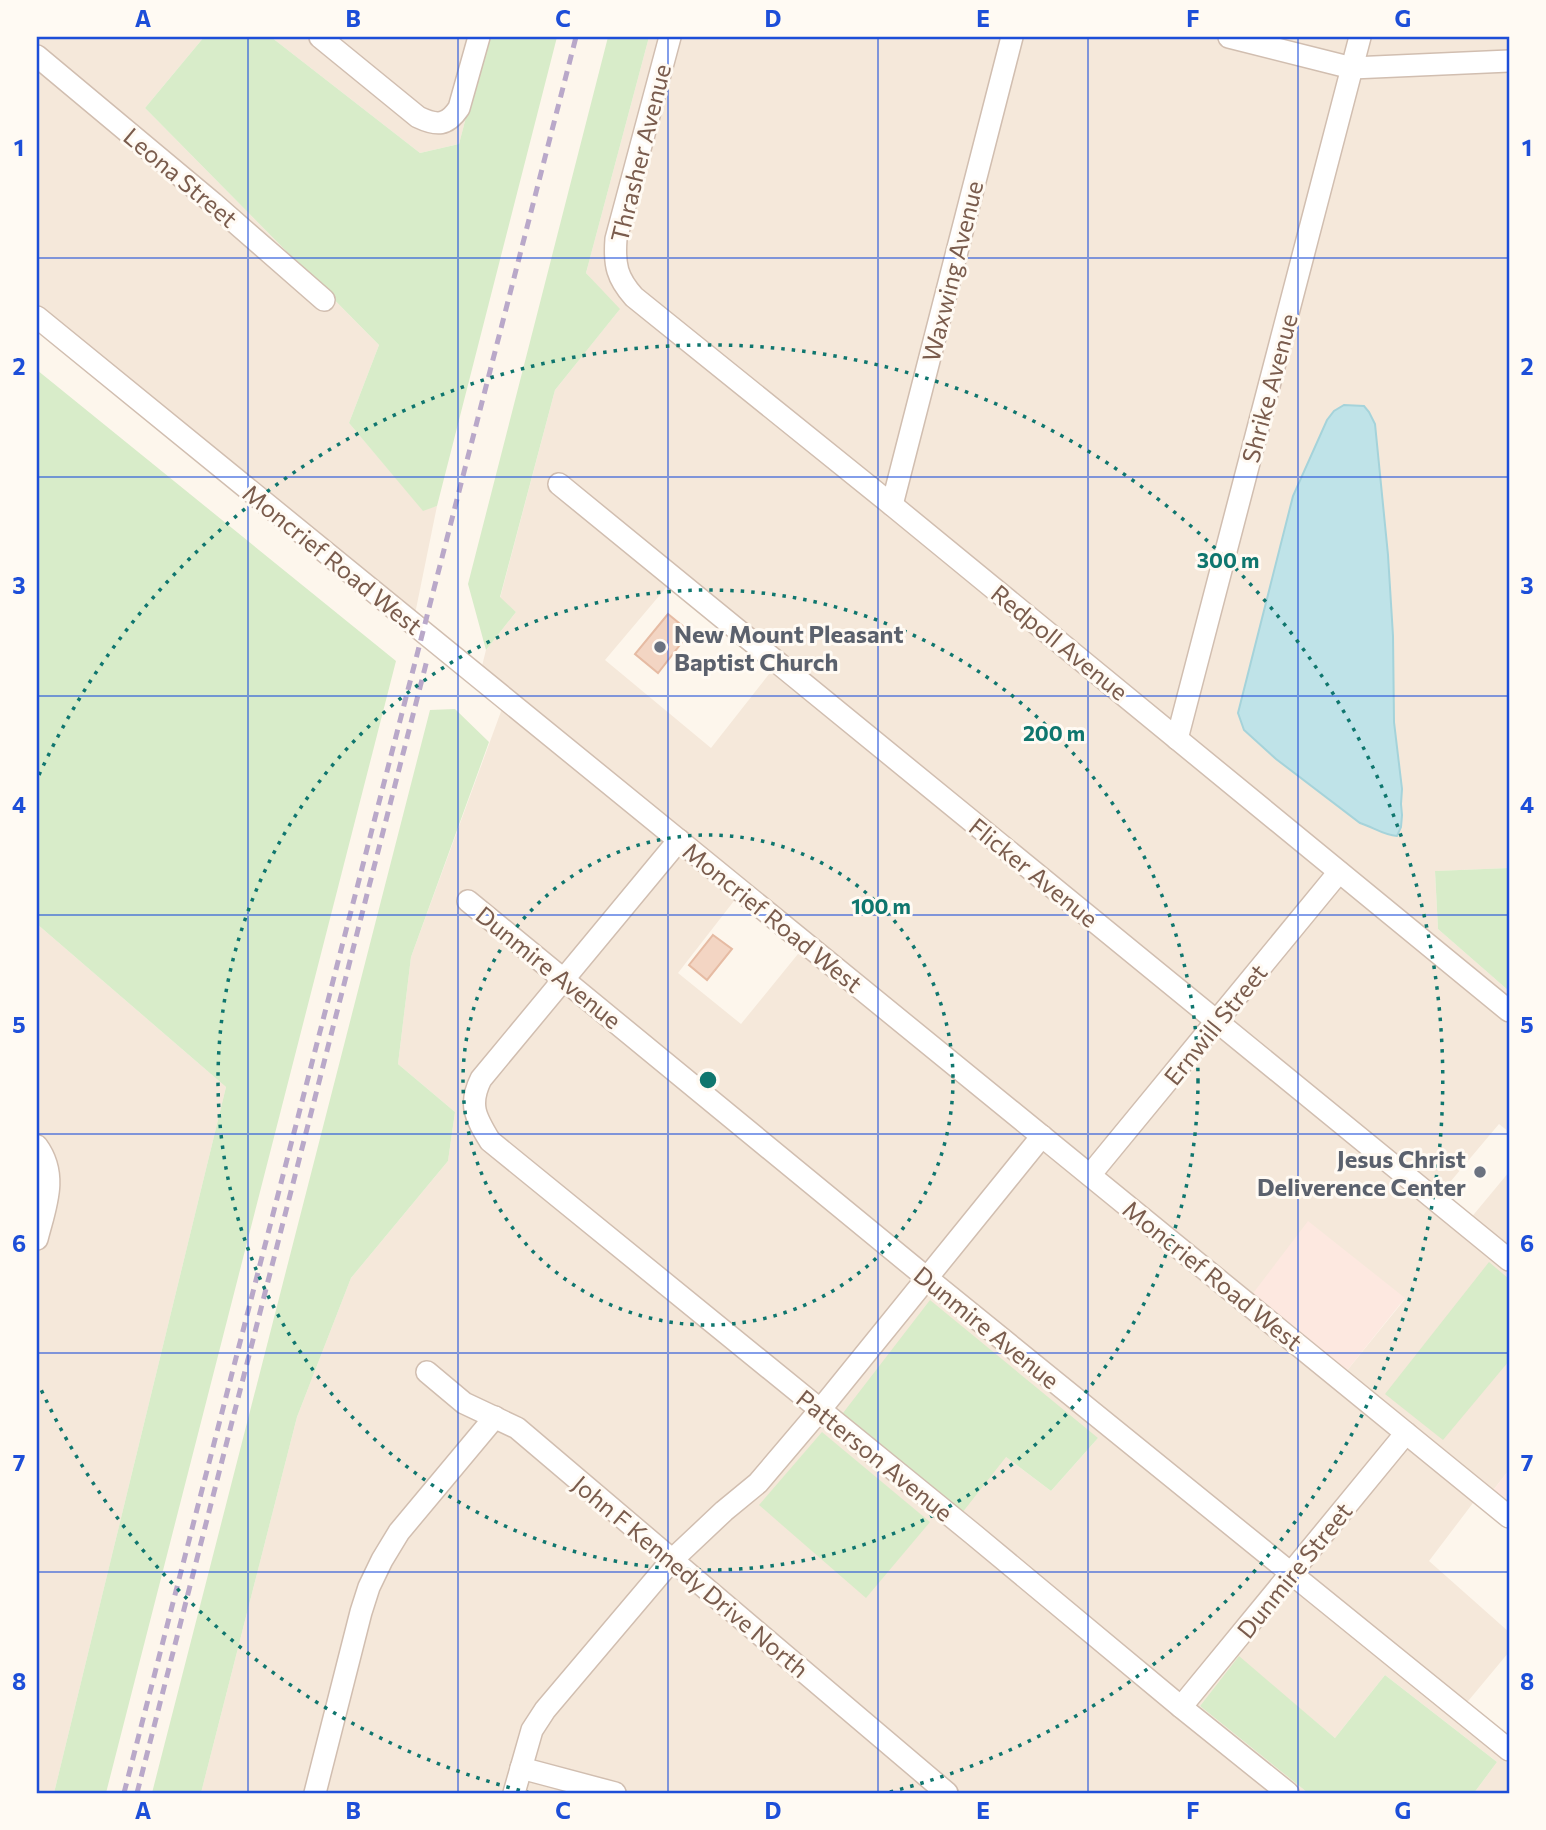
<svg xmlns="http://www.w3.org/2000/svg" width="1546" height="1830" viewBox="0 0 1546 1830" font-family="Commissioner,sans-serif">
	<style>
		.residential { fill: #f5e8da; fill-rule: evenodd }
		.commercial { fill: #fde8e0 }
		.green { fill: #d8ecc9 }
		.water { fill: #bfe3e8; stroke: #a5d3da; stroke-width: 2 }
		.building { fill: #f3d5c3; stroke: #e6bba3; stroke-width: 2 }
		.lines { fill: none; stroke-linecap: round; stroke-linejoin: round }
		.minor-casing { stroke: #d1beb0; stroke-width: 24 }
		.minor { stroke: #fff; stroke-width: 21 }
		.rail { stroke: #b9a8c9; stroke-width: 5; stroke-dasharray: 10 7; stroke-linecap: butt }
		.grid { fill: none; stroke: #1d4ed8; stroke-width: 2; stroke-opacity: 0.55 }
		.ring { fill: none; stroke: #0f766e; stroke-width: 3.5; stroke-dasharray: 3.5 7 }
		.worship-dot { fill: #6b7280; stroke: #fffaf3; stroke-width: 2.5 }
		.labels { text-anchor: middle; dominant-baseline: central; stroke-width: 6; stroke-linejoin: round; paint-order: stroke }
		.street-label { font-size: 24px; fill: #7a5c4d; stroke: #fffaf3 }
		.worship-label { font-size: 24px; font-weight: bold; fill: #5b616d; stroke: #fffaf3; text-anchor: start }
		.centre { fill: #0f766e; stroke: #fffaf3; stroke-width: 3.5 }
		.ring-label { font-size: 21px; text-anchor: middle; font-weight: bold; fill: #0f766e; stroke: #fffaf3; stroke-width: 6; stroke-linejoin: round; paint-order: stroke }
		.neatline { fill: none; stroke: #1d4ed8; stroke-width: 2.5 }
		.grid-label { font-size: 23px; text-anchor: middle; font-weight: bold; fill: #1d4ed8 }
	</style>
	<rect width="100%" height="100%" fill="#fdf6ec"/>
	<g class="residential">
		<path d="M37,37H204L145,108L379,345L349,423L423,510L437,506L415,614L37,307Z"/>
		<path d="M271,37H487L459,144L420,153Z"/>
		<path d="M649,37H1509V868L1435,871L1438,929L1509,991V1132L1499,1124L1440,1194L1470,1219L1509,1172V1470L1491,1493L1345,1373L1405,1299L1251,1296L481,670L486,650L516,612L500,598L555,390L619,310L586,273ZM670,583L773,669L711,748L605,660Z"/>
		<path d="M503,706L737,897L678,973L741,1024L802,949L1476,1499L1429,1561L1509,1632V1652L1464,1706L1509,1744V1793H1474L1497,1762L1385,1675L1335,1738L1239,1657L1200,1706L1308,1793H201L297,1417L351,1278L448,1161L455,1112L398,1064L411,957ZM1098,1438L1051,1491L1006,1457Z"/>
		<path d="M37,924L226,1087L54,1793H37Z"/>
	</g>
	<g class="commercial">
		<path d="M1308,1221L1405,1298L1345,1373L1251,1296Z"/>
		<path d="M1509,1470V1507L1491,1493Z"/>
	</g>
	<g class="green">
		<path d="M204,37H271L420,153L459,144L487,37H557L437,506L423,511L349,423L379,345L145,108Z"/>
		<path d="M608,37H649L586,273L620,309L555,390L500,597L516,612L486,650L468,584Z"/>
		<path d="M37,370L396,661L106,1793H54L226,1087L37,924Z"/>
		<path d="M455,709L489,742L411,957L398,1064L455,1112L448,1161L351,1278L297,1417L201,1793H152L430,710Z"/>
		<path d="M1509,868V991L1438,929L1435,871Z"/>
		<path d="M1489,1262L1509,1279V1361L1443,1440L1385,1394Z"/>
		<path d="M930,1300L1098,1438L1051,1491L1006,1457L962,1513L843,1413Z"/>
		<path d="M822,1432L930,1522L866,1598L759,1505Z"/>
		<path d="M1239,1656L1335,1738L1385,1675L1497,1762L1474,1793H1308L1200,1706Z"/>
	</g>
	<path class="water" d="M1344,405L1364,406L1369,412L1375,424L1388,555L1393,636L1394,722L1402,789L1401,804L1402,815L1401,827L1397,836C1383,835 1373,827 1360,823L1276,759L1244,730L1238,713L1293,496L1327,420L1334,411Z"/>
	<g class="building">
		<path d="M668,614L690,632L658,673L635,654Z"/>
		<path d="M713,935L732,949L707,980L689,965Z"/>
	</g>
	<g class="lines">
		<g class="minor-casing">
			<g id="minor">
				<path d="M320,37L418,117C437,126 447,126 459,108L479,37"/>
				<path d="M670,37L616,239C614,265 617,278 634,297L892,505L1509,1011"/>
				<path d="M1229,37L1352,68L1509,61"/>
				<path d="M37,56L213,203L324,300"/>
				<path d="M37,317L1509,1517"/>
				<path d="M559,484L1509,1260"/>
				<path d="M892,505L1012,37"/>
				<path d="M1177,739L1360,37"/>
				<path d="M679,840L481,1079C468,1105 476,1118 490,1141L973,1534L1181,1707L1288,1793"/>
				<path d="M468,901L927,1278L1509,1750"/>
				<path d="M37,1146C59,1176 45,1207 37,1239"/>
				<path d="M1090,1175L1339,872"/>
				<path d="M427,1372L464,1403L517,1428L947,1793"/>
				<path d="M1181,1707L1406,1433"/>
				<path d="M521,1768L615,1793"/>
				<path d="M315,1793L361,1612L369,1587L382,1560L399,1532L495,1417"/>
				<path d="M514,1793L532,1730L545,1710L672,1560L724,1511L758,1483L820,1410L1042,1136"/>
			</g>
		</g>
		<use href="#minor" class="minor"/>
		<g class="rail">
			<path d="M124,1793L576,37"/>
			<path d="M137,1793L427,660"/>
		</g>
	</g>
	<path class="grid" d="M248,37V1793M458,37V1793M668,37V1793M878,37V1793M1088,37V1793M1298,37V1793M37,258H1509M37,477H1509M37,696H1509M37,915H1509M37,1134H1509M37,1353H1509M37,1572H1509"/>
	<g class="ring">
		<circle cx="708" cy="1080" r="245"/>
		<circle cx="708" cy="1080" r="490"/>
		<path d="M530 1793A735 735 0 0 1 39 1385M39 775A735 735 0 1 1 886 1793"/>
	</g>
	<g class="worship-dot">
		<circle cx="660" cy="647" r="7"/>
		<circle cx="1480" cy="1172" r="7"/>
	</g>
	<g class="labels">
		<g class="street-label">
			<text transform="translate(640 153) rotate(-76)">Thrasher Avenue</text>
			<text transform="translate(181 177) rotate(40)">Leona Street</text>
			<text transform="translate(952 271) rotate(-76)">Waxwing Avenue</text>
			<text transform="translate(1269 388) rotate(-75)">Shrike Avenue</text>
			<text transform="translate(333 559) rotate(39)">Moncrief Road West</text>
			<text transform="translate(1060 642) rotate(39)">Redpoll Avenue</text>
			<text transform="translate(1034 872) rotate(39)">Flicker Avenue</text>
			<text transform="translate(773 917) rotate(39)">Moncrief Road West</text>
			<text transform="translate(549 967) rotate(39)">Dunmire Avenue</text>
			<text transform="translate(1215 1024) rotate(-51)">Ernwill Street</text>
			<text transform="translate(1213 1275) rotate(39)">Moncrief Road West</text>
			<text transform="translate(987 1327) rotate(39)">Dunmire Avenue</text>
			<text transform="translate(875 1455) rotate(39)">Patterson Avenue</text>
			<text transform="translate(1294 1570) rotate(-51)">Dunmire Street</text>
			<text transform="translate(691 1576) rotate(40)">John F Kennedy Drive North</text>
		</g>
		<g class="worship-label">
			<text x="674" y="633">New Mount Pleasant<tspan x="674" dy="28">Baptist Church</tspan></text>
			<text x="1466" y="1158" text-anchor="end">Jesus Christ<tspan x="1466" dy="28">Deliverence Center</tspan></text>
		</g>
	</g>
	<circle cx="708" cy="1080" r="10" class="centre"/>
	<g class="ring-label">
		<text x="1228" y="568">300 m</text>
		<text x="1054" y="741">200 m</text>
		<text x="881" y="914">100 m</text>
	</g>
	<rect width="1546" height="1830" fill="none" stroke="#fffaf3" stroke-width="77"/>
	<rect x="38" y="38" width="1470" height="1754" class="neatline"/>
	<g class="grid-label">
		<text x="143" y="27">A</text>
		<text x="353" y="27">B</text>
		<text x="563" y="27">C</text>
		<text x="773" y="27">D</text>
		<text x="983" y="27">E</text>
		<text x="1193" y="27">F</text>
		<text x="1403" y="27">G</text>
		<text x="19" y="156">1</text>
		<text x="1527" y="156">1</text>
		<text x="19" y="375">2</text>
		<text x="1527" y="375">2</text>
		<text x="19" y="594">3</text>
		<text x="1527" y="594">3</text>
		<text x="19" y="813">4</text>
		<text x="1527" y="813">4</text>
		<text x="19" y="1033">5</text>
		<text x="1527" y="1033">5</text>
		<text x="19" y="1252">6</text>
		<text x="1527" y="1252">6</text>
		<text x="19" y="1471">7</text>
		<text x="1527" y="1471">7</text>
		<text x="19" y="1690">8</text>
		<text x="1527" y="1690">8</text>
		<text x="143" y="1819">A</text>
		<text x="353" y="1819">B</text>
		<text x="563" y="1819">C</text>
		<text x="773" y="1819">D</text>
		<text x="983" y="1819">E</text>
		<text x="1193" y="1819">F</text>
		<text x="1403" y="1819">G</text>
	</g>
</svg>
